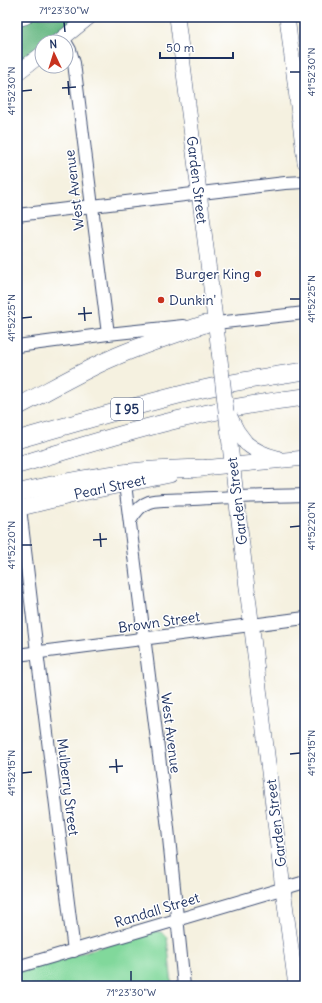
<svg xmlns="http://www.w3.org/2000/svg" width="322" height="1003" viewBox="0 0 322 1003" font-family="Delius,sans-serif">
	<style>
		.green { fill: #81d89b; stroke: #4e847c }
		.forest { fill: #68b883; stroke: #427470 }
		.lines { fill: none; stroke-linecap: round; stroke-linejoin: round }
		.minor-casing { stroke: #3c4c72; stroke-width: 14 }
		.major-casing { stroke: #3c4c72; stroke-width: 16 }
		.highway-casing { stroke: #3c4c72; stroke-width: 18 }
		.minor { stroke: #fff; stroke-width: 12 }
		.major { stroke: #fff; stroke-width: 15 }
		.highway { stroke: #fff; stroke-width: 17 }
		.major-bridge-casing { stroke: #3c4c72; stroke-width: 16; stroke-linecap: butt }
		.major-bridge { stroke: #fff; stroke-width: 15 }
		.ticks { fill: none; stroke: #1b2f5e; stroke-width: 1.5 }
		.poi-dot { fill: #c8321e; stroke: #fff; stroke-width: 1.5 }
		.labels { text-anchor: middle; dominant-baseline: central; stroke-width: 3; stroke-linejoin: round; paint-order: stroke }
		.shield { fill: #fff; stroke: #5f6d8e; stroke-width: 1 }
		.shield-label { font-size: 13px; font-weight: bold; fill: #1b2f5e }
		.street-label { font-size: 14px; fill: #1b2f5e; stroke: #fff }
		.poi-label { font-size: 14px; fill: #1b2f5e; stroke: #fff; text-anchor: end }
		.neatline { fill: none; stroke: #1b2f5e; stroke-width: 1.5 }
		.ticks-label { font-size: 10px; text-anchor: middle; fill: #1b2f5e }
	</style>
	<rect width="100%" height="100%" fill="#fff"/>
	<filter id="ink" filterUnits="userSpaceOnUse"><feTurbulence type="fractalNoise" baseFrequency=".025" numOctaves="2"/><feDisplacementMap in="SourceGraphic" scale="8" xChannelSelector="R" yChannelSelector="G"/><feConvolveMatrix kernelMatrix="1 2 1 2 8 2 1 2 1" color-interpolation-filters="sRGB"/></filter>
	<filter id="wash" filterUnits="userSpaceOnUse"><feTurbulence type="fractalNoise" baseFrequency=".012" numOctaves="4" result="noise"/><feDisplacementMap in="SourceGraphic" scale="16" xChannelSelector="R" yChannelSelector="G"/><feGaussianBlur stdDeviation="0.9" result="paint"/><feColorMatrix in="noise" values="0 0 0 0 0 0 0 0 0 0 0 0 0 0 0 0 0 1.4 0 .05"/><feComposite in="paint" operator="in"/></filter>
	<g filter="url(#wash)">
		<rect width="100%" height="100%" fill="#f5f1e0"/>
		<path class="green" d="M154,931L161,932L167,937L172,986H17V972Z"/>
		<path class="forest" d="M23,17H85L53,42H42V49L17,67V19Z"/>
	</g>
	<g filter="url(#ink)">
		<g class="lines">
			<g class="minor-casing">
				<g id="minor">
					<path d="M66,43L70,50L74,63L108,334"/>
					<path d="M294,68L305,67"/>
					<path d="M17,215L285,183L305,182"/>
					<path d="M207,324L305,313"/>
					<path d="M17,346L108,334L183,326"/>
					<path d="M125,484L168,828L184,986"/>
					<path d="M20,508L37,652L74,951"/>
					<path d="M130,521C134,514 140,505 149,502C158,499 181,500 192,499C229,497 267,496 305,495"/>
					<path d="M17,655L305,618"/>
					<path d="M17,967L305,882"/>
				</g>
			</g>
			<g class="major-casing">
				<g id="major">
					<path d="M177,17L219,351"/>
					<path d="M287,17L305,162"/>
					<path d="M17,19L25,17"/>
					<path d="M58,42L89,17"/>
					<path d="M17,73L42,54"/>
					<path d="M246,443C255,451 265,455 277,458"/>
					<path d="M230,445L283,889L296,986"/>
					<path d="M192,470L203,468L305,458"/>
					<path d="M17,509L78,494L170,475"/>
				</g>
			</g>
			<g class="highway-casing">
				<g id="highway">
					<path d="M17,407C48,391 78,373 110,359C141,345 173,335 205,324"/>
					<path d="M17,440C79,422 140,404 203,389C237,381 271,376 305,371"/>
					<path d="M17,465C70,450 122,433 176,420C219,410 261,402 305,397"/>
					<path d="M17,493C58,483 100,475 141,471C162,469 182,469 203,468"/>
				</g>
			</g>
			<use href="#minor" class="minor"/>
			<use href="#major" class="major"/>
			<use href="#highway" class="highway"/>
			<g class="major-bridge-casing">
				<g id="major-bridge">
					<path d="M219,351L230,445"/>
					<path d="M230,417L237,431L246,443"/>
				</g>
			</g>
			<use href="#major-bridge" class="major-bridge"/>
		</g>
	</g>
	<path class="ticks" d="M64,22L65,32M290,72H300M68,81L69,95M62,88L76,87M22,91L32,90M290,299H300M84,307L85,321M78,314L92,313M22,318L32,317M290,527L300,526M100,533L101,547M93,540L107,539M22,545H32M290,754L300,753M116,759L117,773M109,767L123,766M22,773L32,772M131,971V981"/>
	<g class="poi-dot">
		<circle cx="258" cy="274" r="4"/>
		<circle cx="161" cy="300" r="4"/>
	</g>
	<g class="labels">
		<rect class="shield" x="111" y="398" width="32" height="22" rx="3"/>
		<g class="shield-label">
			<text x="127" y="409">I 95</text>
		</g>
		<g class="street-label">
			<text transform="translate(197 180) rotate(83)">Garden Street</text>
			<text transform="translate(74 190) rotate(-97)">West Avenue</text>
			<text transform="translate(110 487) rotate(-12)">Pearl Street</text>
			<text transform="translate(237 501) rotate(-97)">Garden Street</text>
			<text transform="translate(159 622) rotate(-8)">Brown Street</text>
			<text transform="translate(171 733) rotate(83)">West Avenue</text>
			<text transform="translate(68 787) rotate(83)">Mulberry Street</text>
			<text transform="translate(276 823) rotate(-97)">Garden Street</text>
			<text transform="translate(157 910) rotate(-17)">Randall Street</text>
		</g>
		<g class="poi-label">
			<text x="250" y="274">Burger King</text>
			<text x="169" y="300" text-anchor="start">Dunkin'</text>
		</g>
	</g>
	<rect width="322" height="1003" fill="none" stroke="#fff" stroke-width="44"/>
	<g transform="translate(54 54) rotate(356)"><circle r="19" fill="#ffffff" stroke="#a4acbf"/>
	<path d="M0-3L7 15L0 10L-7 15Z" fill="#c8321e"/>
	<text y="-6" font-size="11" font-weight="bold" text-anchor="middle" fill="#1b2f5e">N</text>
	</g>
	<path d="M160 52v6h73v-6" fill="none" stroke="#1b2f5e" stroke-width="2"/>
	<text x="166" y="52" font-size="12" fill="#1b2f5e" stroke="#ffffff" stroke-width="3" paint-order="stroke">50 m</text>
	<rect x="22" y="22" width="278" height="959" class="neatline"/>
	<g class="ticks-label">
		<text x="64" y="14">71°23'30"W</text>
		<text transform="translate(311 72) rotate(-90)" y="4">41°52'30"N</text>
		<text transform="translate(11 91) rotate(-90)" y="4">41°52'30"N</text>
		<text transform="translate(311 299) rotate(-90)" y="4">41°52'25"N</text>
		<text transform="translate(11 318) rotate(-90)" y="4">41°52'25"N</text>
		<text transform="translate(311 526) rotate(-90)" y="4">41°52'20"N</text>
		<text transform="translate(11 545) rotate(-90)" y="4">41°52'20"N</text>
		<text transform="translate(311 753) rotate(-90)" y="4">41°52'15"N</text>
		<text transform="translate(11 773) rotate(-90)" y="4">41°52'15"N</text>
		<text x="131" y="996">71°23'30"W</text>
	</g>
</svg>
